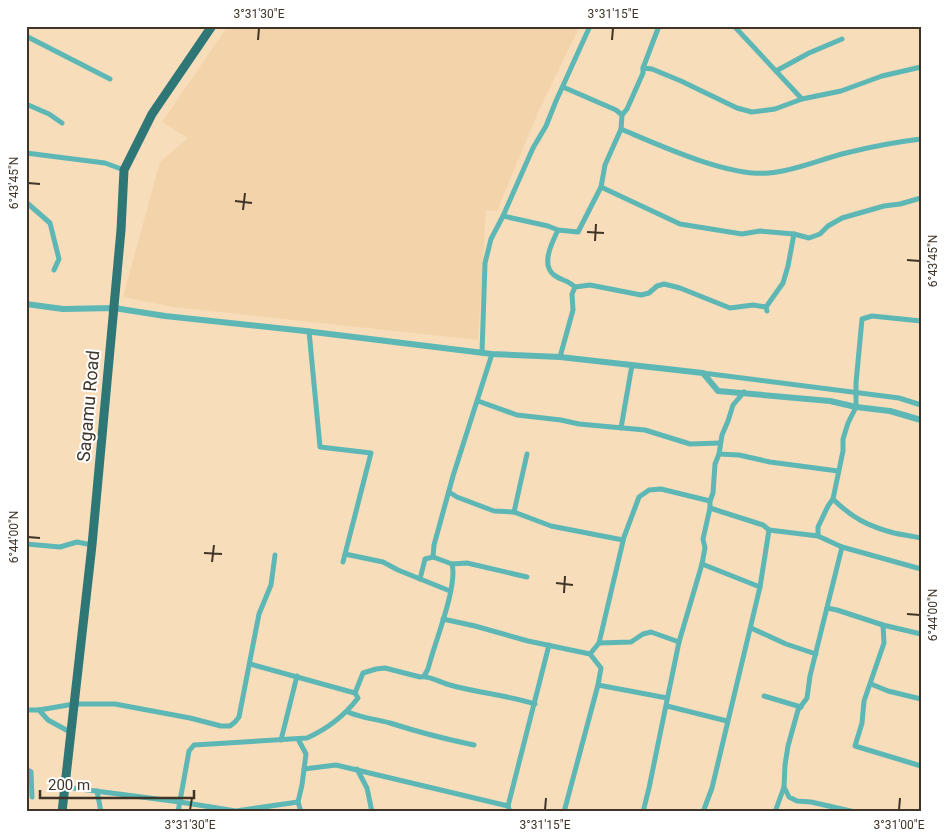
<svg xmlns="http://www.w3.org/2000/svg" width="947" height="838" viewBox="0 0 947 838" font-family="Roboto,sans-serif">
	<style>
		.built { fill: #f3d3aa }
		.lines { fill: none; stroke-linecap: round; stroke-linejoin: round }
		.minor { stroke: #5db7b5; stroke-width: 5 }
		.tertiary { stroke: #5db7b5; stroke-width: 6 }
		.trunk { stroke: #2e7776; stroke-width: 9 }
		.ticks { fill: none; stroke: #3f3427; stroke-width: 2 }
		.labels { text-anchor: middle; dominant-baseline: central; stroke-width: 4; stroke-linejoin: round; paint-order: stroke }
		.street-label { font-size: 18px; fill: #3f3427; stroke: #fff }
		.neatline { fill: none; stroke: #3f3427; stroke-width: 2 }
		.ticks-label { font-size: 12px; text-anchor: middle; fill: #3f3427 }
	</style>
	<rect width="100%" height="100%" fill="#f8ddba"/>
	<path class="built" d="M228,26H580L539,110L497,211L486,210L478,340L174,307L123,297L160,162L188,138L162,122Z"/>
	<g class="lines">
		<g class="minor">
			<path d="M734,26L802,99"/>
			<path d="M26,36L110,79"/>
			<path d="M643,68L652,69L681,81L737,108L752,112L775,109L802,99L841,91L882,76L921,67"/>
			<path d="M776,71L809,53L842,39"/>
			<path d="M26,104L49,114L62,123"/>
			<path d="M622,115L627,109L643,73V68L659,26"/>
			<path d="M621,129C659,145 728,177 769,173C795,171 821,159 846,153C870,147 896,142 921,139"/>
			<path d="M26,153L105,163L124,170"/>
			<path d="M601,187L680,224L742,234L760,231L794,234L809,238L820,234L828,226L842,218L884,206L900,204L921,198"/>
			<path d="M26,202L50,223L59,259L54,270"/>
			<path d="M503,216L548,226L558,230L578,232L601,187L605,165L621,129L622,115L616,110L563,87"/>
			<path d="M558,230C553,241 540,264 554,275C560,280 568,280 575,287"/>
			<path d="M767,311L766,307L783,283L788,266L794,234"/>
			<path d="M309,331L320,447L371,453L343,562"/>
			<path d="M482,353L485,263L491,239L503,216L533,148L546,126L556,101L590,26"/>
			<path d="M492,354L453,476L434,545L433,557L452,564L467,563L527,577"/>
			<path d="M560,357L573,310L572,294L575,287L590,285L641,295L649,293L657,286L664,284L680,288L730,308L753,305L766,307"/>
			<path d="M703,373L899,398L921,405"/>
			<path d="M478,401L517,415L561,420L579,424L645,430L690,444L720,443"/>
			<path d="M621,428L632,365"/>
			<path d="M719,454L739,455L770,462L838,471"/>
			<path d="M449,492L457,497L494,511L514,512L551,526L623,540"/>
			<path d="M833,499C852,518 868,526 894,533C903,535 912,536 921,538"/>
			<path d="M514,512L527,454"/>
			<path d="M769,530L818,536"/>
			<path d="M26,544L60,547L77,542L92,545"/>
			<path d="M842,547L921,569"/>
			<path d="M345,554L383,562L398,570L450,591"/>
			<path d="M702,564L760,587"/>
			<path d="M420,579L425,559L433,557"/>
			<path d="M827,608L837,610L883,625L921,634"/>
			<path d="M443,619L475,626L528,641L590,654L601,668L598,685L564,812"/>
			<path d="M883,625L884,643L864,701L862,723L855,746L921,766"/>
			<path d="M751,628L786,644L816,654"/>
			<path d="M599,643L631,642L643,634L651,632L679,642"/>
			<path d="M590,654L599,643L624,537L639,497L649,490L661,489L710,501"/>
			<path d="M250,664L355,693"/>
			<path d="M424,676L428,669C434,644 458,587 452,564"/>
			<path d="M871,684L888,691L921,699"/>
			<path d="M598,685L667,698"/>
			<path d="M764,696L801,707"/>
			<path d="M667,706L727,721"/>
			<path d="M26,710H39L74,704H115L190,718L221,726H230L235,722L239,717L259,614L271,585L275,555"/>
			<path d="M39,710L48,720L70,732"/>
			<path d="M348,712C361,718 376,719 390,723C418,732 445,739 474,745"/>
			<path d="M298,739L306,754L302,785L298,802L301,812"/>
			<path d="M281,740L297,676"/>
			<path d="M26,769L31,772L32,797"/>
			<path d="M304,769L336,765L508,806"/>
			<path d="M357,769L367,788L372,812"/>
			<path d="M65,787L180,802L236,811L298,802"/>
			<path d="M97,791L101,812"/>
			<path d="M178,812L189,751L194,745L307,738C327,729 345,715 358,698L355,693L363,673L376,669L385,668L420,677C429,675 441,683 450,685C478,693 507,695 535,704"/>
			<path d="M510,812L508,806L549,645"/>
			<path d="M643,812L649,788L679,642L702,564L705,548L703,539L710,508V501L713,493L715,464L719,454L722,435L728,421L733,405L744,392"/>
			<path d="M703,812L712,788L760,587L769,530L763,525L710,508"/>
			<path d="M775,812L784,787"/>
			<path d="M855,812L811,802L797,801L789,797L784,787L785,765L788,746L798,710L807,698L810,676L842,547L818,536V527L828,506L833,499L843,451V439L848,423L856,407V383L862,319L872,316L921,321"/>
		</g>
		<path class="tertiary" d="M26,304L63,309L114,308L165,316L305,331L492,354L560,357L703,373L718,391L830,401L856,407L890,411L921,420"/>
		<path class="trunk" d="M62,812L92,545L121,230L124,170L152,114L212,26"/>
	</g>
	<path class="ticks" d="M258,40L259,28M612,40L613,28M28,183L40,184M235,201L252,203M243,210L245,193M587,232L604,233M595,241L596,224M907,260L920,261M28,537L40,538M204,553L222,554M212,562L214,545M556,583L573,585M564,593L565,576M907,614L920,615M190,810L192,798M545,810L546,798M899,810L900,798"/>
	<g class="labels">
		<g class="street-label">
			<text transform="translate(88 406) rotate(-85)">Sagamu Road</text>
		</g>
	</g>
	<rect width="947" height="838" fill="none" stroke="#ffffff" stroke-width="55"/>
	<path d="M40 790v8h154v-8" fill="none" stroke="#3f3427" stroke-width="2.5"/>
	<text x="48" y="790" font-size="15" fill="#3f3427" stroke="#ffffff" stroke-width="4" paint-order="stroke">200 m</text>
	<rect x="28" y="28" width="892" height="782" class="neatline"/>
	<g class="ticks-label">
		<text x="259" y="18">3°31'30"E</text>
		<text x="613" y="18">3°31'15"E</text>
		<text transform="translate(14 183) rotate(-90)" y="4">6°43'45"N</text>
		<text transform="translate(933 261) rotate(-90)" y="4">6°43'45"N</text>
		<text transform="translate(14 537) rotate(-90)" y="4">6°44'00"N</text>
		<text transform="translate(933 615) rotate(-90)" y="4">6°44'00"N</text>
		<text x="190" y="829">3°31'30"E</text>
		<text x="545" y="829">3°31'15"E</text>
		<text x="899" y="829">3°31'00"E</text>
	</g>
</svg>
